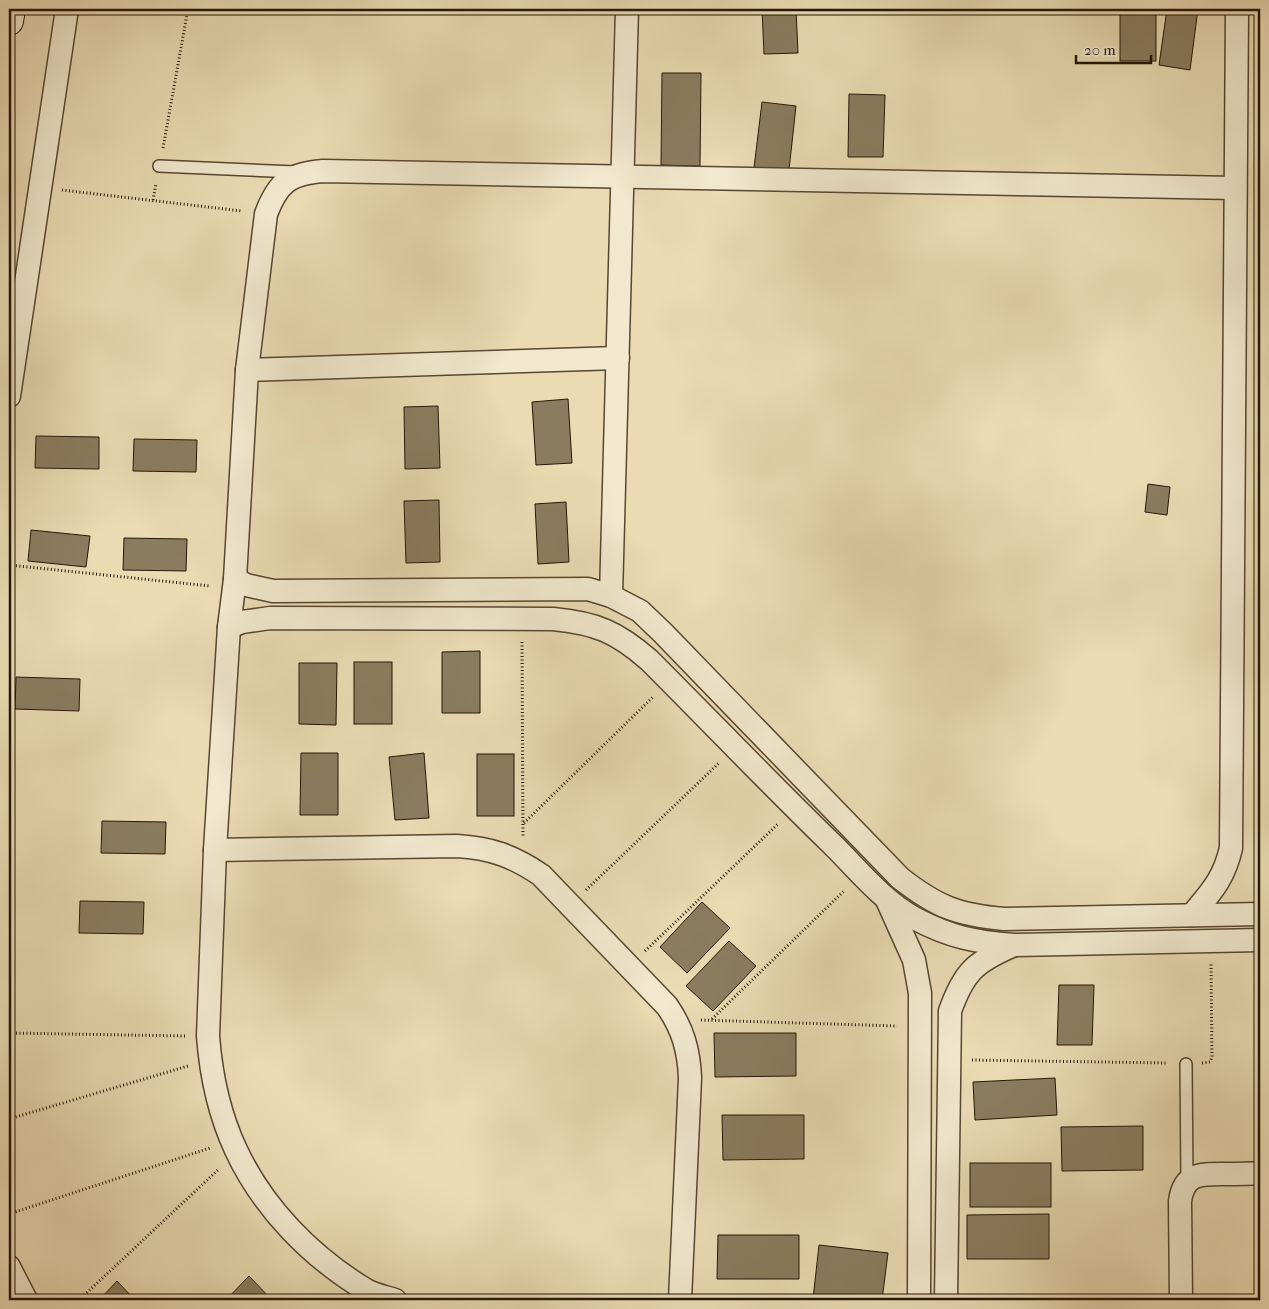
<svg xmlns="http://www.w3.org/2000/svg" width="1269" height="1309" viewBox="0 0 1269 1309" font-family="'IM FELL French Canon',serif">
	<style>
		.building { fill: #8b7c60; stroke: #251607 }
		.lines { fill: none; stroke-linecap: round; stroke-linejoin: round }
		.lane-casing { stroke: #564732; stroke-width: 14 }
		.street-casing { stroke: #564732; stroke-width: 25 }
		.secondary-casing { stroke: #251607; stroke-width: 30 }
		.path { stroke: #251607; stroke-width: 3; stroke-dasharray: 1 2.5; stroke-linecap: butt }
		.lane { stroke: #f1e8ce; stroke-width: 11 }
		.street { stroke: #f1e8ce; stroke-width: 22 }
		.secondary { stroke: #f1e8ce; stroke-width: 28 }
	</style>
	<rect width="100%" height="100%" fill="#eadbb3"/>
	<filter id="stains"><feTurbulence type="fractalNoise" baseFrequency=".004" numOctaves="4"/><feColorMatrix values="0 0 0 0 .2 0 0 0 0 .09 0 0 0 0 .02 0 0 0 .5 -.17"/></filter>
	<radialGradient id="worn" r=".72"><stop offset=".6" stop-color="#630" stop-opacity="0"/><stop offset="1" stop-color="#630" stop-opacity=".3"/></radialGradient>
	<g class="building">
		<path d="M762,9H796L798,53L764,54Z"/>
		<rect x="1120" y="9" width="36" height="52"/>
		<path d="M1167,9H1198L1190,70L1159,65Z"/>
		<path d="M662,73H701L700,166L661,165Z"/>
		<path d="M849,94L885,95L883,157H848Z"/>
		<path d="M762,102L796,106L788,179L753,176Z"/>
		<path d="M568,399L572,463L536,465L532,402Z"/>
		<path d="M438,406L440,468L405,469L404,407Z"/>
		<path d="M36,436L99,437V469L35,468Z"/>
		<path d="M134,439L197,440L196,472L133,471Z"/>
		<path d="M1148,484L1170,487L1167,515L1145,512Z"/>
		<path d="M439,500L440,562L406,563L404,501Z"/>
		<path d="M566,502L569,562L538,564L535,504Z"/>
		<path d="M31,530L90,536L86,567L28,561Z"/>
		<path d="M124,538L187,539L186,571L123,570Z"/>
		<path d="M480,651V713H442V652Z"/>
		<rect x="354" y="662" width="38" height="62"/>
		<path d="M299,663H337L336,725L299,724Z"/>
		<path d="M16,677L80,679L79,711L15,709Z"/>
		<path d="M301,753H338V815H300Z"/>
		<path d="M424,753L429,818L395,820L389,757Z"/>
		<rect x="477" y="754" width="37" height="62"/>
		<path d="M102,821L166,822L165,854L101,853Z"/>
		<path d="M80,901L144,902L143,934L79,933Z"/>
		<path d="M702,902L730,928L687,973L660,947Z"/>
		<path d="M729,941L756,966L713,1011L686,986Z"/>
		<path d="M1059,985H1094L1092,1045H1057Z"/>
		<path d="M714,1033H796V1076L715,1077Z"/>
		<path d="M1055,1078L1057,1115L975,1120L973,1082Z"/>
		<path d="M722,1115H804V1159L723,1160Z"/>
		<path d="M1143,1126V1170L1062,1171L1061,1127Z"/>
		<rect x="970" y="1163" width="81" height="44"/>
		<path d="M1049,1214V1259H967V1215Z"/>
		<path d="M718,1235H799V1279H717Z"/>
		<path d="M819,1245L888,1253L882,1300L813,1299Z"/>
		<path d="M249,1276L271,1299L226,1300Z"/>
		<path d="M117,1281L135,1300H99Z"/>
	</g>
	<g class="lines">
		<g class="lane-casing">
			<g id="lane">
				<path d="M159,166L295,172"/>
				<path d="M1186,1064L1187,1181"/>
			</g>
		</g>
		<g class="street-casing">
			<g id="street">
				<path d="M247,370L618,358"/>
				<path d="M9,396L67,9"/>
				<path d="M235,579L246,585L273,591L588,589L611,596L640,611L663,633L900,878C937,907 958,915 1004,919L1260,914"/>
				<path d="M611,596L627,9"/>
				<path d="M229,627L242,622L270,618L553,619C596,623 617,632 649,660C711,722 771,785 834,846C859,871 884,902 916,919C950,937 975,942 1014,945L1260,940"/>
				<path d="M215,850L457,846C491,848 513,856 541,875L667,1006C683,1029 689,1051 690,1078L680,1300"/>
				<path d="M887,900L914,960L920,993L919,1300"/>
				<path d="M1192,915C1211,892 1224,879 1231,848L1237,9"/>
				<path d="M9,1267L26,1300"/>
				<path d="M395,1300C386,1297 375,1295 366,1290C311,1257 263,1208 236,1150C219,1114 211,1075 208,1036L215,850L229,627L235,579L247,370L266,214C278,182 289,174 323,171L1235,188"/>
				<path d="M946,1300L950,1011C964,972 975,962 1012,946"/>
				<path d="M1181,1300L1180,1201C1184,1173 1200,1174 1224,1174C1236,1174 1248,1174 1260,1173"/>
			</g>
		</g>
		<g class="secondary-casing">
			<path id="secondary" d="M9,21L11,9"/>
		</g>
		<g class="path">
			<path d="M163,148L188,9"/>
			<path d="M62,190L242,211"/>
			<path d="M153,200L156,184"/>
			<path d="M9,565L210,586"/>
			<path d="M522,642L523,838"/>
			<path d="M524,823L653,697"/>
			<path d="M586,890L719,763"/>
			<path d="M645,951L778,824"/>
			<path d="M712,1019L845,890"/>
			<path d="M701,1020L897,1026"/>
			<path d="M9,1033L186,1036"/>
			<path d="M972,1060L1168,1063"/>
			<path d="M1202,1063L1210,1062L1212,1057L1211,964"/>
			<path d="M9,1119L188,1066"/>
			<path d="M9,1214L210,1148"/>
			<path d="M79,1300L219,1169"/>
		</g>
		<use href="#lane" class="lane"/>
		<use href="#street" class="street"/>
		<use href="#secondary" class="secondary"/>
	</g>
	<rect width="1269" height="1309" fill="none" stroke="#eadbb3" stroke-width="30"/>
	<rect x="10" y="10" width="1249" height="1289" fill="none" stroke="#251607" stroke-width="2.5"/>
	<rect x="15" y="15" width="1239" height="1279" fill="none" stroke="#251607"/>
	<path d="M1076 55v8h75v-8" fill="none" stroke="#251607" stroke-width="2.5"/>
	<text x="1084" y="55" font-size="15" fill="#251607" stroke="#f1e8ce" stroke-width="4" paint-order="stroke">20 m</text>
	<rect width="100%" height="100%" filter="url(#stains)"/>
	<rect width="100%" height="100%" fill="url(#worn)"/>
</svg>
